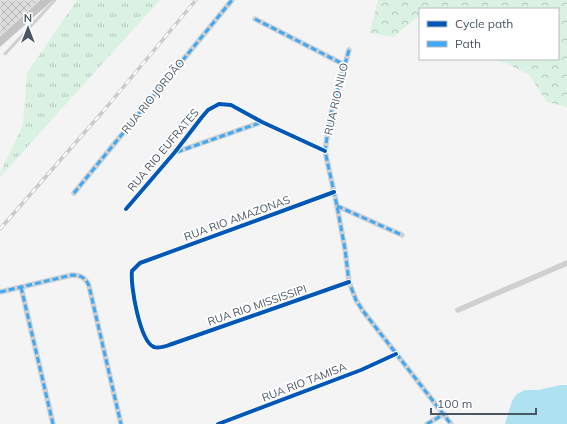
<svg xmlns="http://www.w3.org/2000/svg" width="567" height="424" viewBox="0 0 567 424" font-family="Mulish,sans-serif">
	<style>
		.grass { fill: url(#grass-tufts) }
		.forest { fill: url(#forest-crowns) }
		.water { fill: #aee2f0 }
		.shadow { fill: #0003 }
		.building { fill: url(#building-cross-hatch); stroke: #e5e6e7 }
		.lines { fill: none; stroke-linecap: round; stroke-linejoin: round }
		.lane { stroke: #ced0d2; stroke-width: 3 }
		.street { stroke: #ced0d2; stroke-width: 5.5 }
		.rail-casing { stroke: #c9cacc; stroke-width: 3.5 }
		.rail { stroke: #fff; stroke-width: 2; stroke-dasharray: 6; stroke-linecap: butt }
		.quiet { stroke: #3fa9f5; stroke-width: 3; stroke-dasharray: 6 3; stroke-linecap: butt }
		.cycleway-casing { stroke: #fff; stroke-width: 6 }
		.cycleway { stroke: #0057b8; stroke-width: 4 }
		.labels { text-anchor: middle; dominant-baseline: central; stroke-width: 3.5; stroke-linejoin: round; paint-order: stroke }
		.street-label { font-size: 11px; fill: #4a5661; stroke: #fff }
	</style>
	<defs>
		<pattern id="grass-tufts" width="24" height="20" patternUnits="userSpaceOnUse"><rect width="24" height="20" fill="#d9f2e3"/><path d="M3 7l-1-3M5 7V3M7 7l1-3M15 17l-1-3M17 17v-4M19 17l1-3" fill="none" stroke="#b2c7bb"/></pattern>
		<pattern id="forest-crowns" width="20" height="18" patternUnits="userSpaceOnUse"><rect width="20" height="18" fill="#d9f2e3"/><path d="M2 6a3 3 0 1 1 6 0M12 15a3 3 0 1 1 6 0" fill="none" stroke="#b2c7bb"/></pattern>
		<pattern id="building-cross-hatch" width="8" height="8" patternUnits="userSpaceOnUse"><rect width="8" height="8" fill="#ddddde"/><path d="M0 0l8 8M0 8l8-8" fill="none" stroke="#b5b6b7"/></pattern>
	</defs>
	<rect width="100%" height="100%" fill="#f4f4f4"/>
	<path class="grass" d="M77,0H160L0,177V173L23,125L27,73Z"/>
	<path class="forest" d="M378,0H567V107L547,102L529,75L506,63L489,59H558V9H420V15L393,37L370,33Z"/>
	<path class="water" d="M560,385H567V424H505L512,401L517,394L525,390H539Z"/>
	<path class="shadow" d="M0,0H53L0,47Z"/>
	<path class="building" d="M0,0H40L0,36Z"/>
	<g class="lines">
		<path class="lane" d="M5,54L55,0"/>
		<g class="street">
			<path d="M255,19L343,64"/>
			<path d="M349,50L330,117L325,151L337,206L345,249L349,282L356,300L363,311L451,424"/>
			<path d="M176,152L262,122"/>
			<path d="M334,192L140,263L132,271C130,285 140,342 154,347C159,349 166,346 172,344L349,282"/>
			<path d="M74,193L232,0"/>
			<path d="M337,206L402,235"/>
			<path d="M126,209L175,152L202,117L208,110L219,104L231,105L262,122L325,151"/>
			<path d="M21,287L53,424"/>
			<path d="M0,292L72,275C81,275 86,278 89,286L121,424"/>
			<path d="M458,310L567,263"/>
			<path d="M218,424L361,370L396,354"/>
			<path d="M427,424L444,414"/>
		</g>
		<g class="rail-casing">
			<path id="rail" d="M0,229L105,109L196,0"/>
		</g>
		<use href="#rail" class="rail"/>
		<g class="quiet">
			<path d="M255,19L343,64"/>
			<path d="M349,50L330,117L325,151L337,206L345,249L349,282L356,300L363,311L451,424"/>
			<path d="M177,152L262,122"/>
			<path d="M74,193L232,0"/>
			<path d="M337,206L402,235"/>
			<path d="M21,287L53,424"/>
			<path d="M0,292L72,275C81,275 86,278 89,286L121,424"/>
			<path d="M427,424L444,414"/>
		</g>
		<g class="cycleway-casing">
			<g id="cycleway">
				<path d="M334,192L140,263L132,271C130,285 140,342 154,347C159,349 166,346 172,344L349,282"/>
				<path d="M126,209L175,152L202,117L208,110L219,104L231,105L262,122L325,151"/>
				<path d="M218,424L361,370L396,354"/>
			</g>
		</g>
		<use href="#cycleway" class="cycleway"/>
	</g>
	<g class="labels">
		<g class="street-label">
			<text transform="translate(153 96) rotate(-51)">RUA RIO JORDÃO</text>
			<text transform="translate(336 99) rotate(-77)">RUA RIO NILO</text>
			<text transform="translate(163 150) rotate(-50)">RUA RIO EUFRATES</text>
			<text transform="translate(237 218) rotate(-20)">RUA RIO AMAZONAS</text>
			<text transform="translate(257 305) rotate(-19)">RUA RIO MISSISSIPI</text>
			<text transform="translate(304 382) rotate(-21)">RUA RIO TAMISA</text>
		</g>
	</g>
	<rect x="419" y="8" width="140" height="52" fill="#ffffff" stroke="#b7bbc0"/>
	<rect x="427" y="21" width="20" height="6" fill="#0057b8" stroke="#b7bbc0"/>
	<text x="455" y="28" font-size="12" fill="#4a5661">Cycle path</text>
	<rect x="427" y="41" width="20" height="6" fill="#3fa9f5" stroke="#b7bbc0"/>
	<text x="455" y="48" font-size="12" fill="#4a5661">Path</text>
	<g transform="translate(28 28)" stroke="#ffffff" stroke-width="3" paint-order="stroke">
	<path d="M0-3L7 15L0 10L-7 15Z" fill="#4a5661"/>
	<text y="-6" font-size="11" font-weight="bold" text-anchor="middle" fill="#4a5661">N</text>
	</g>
	<path d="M431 408v6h105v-6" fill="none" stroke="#4a5661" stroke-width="2"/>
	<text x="437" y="408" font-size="12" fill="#4a5661" stroke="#ffffff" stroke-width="3" paint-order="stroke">100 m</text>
</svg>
